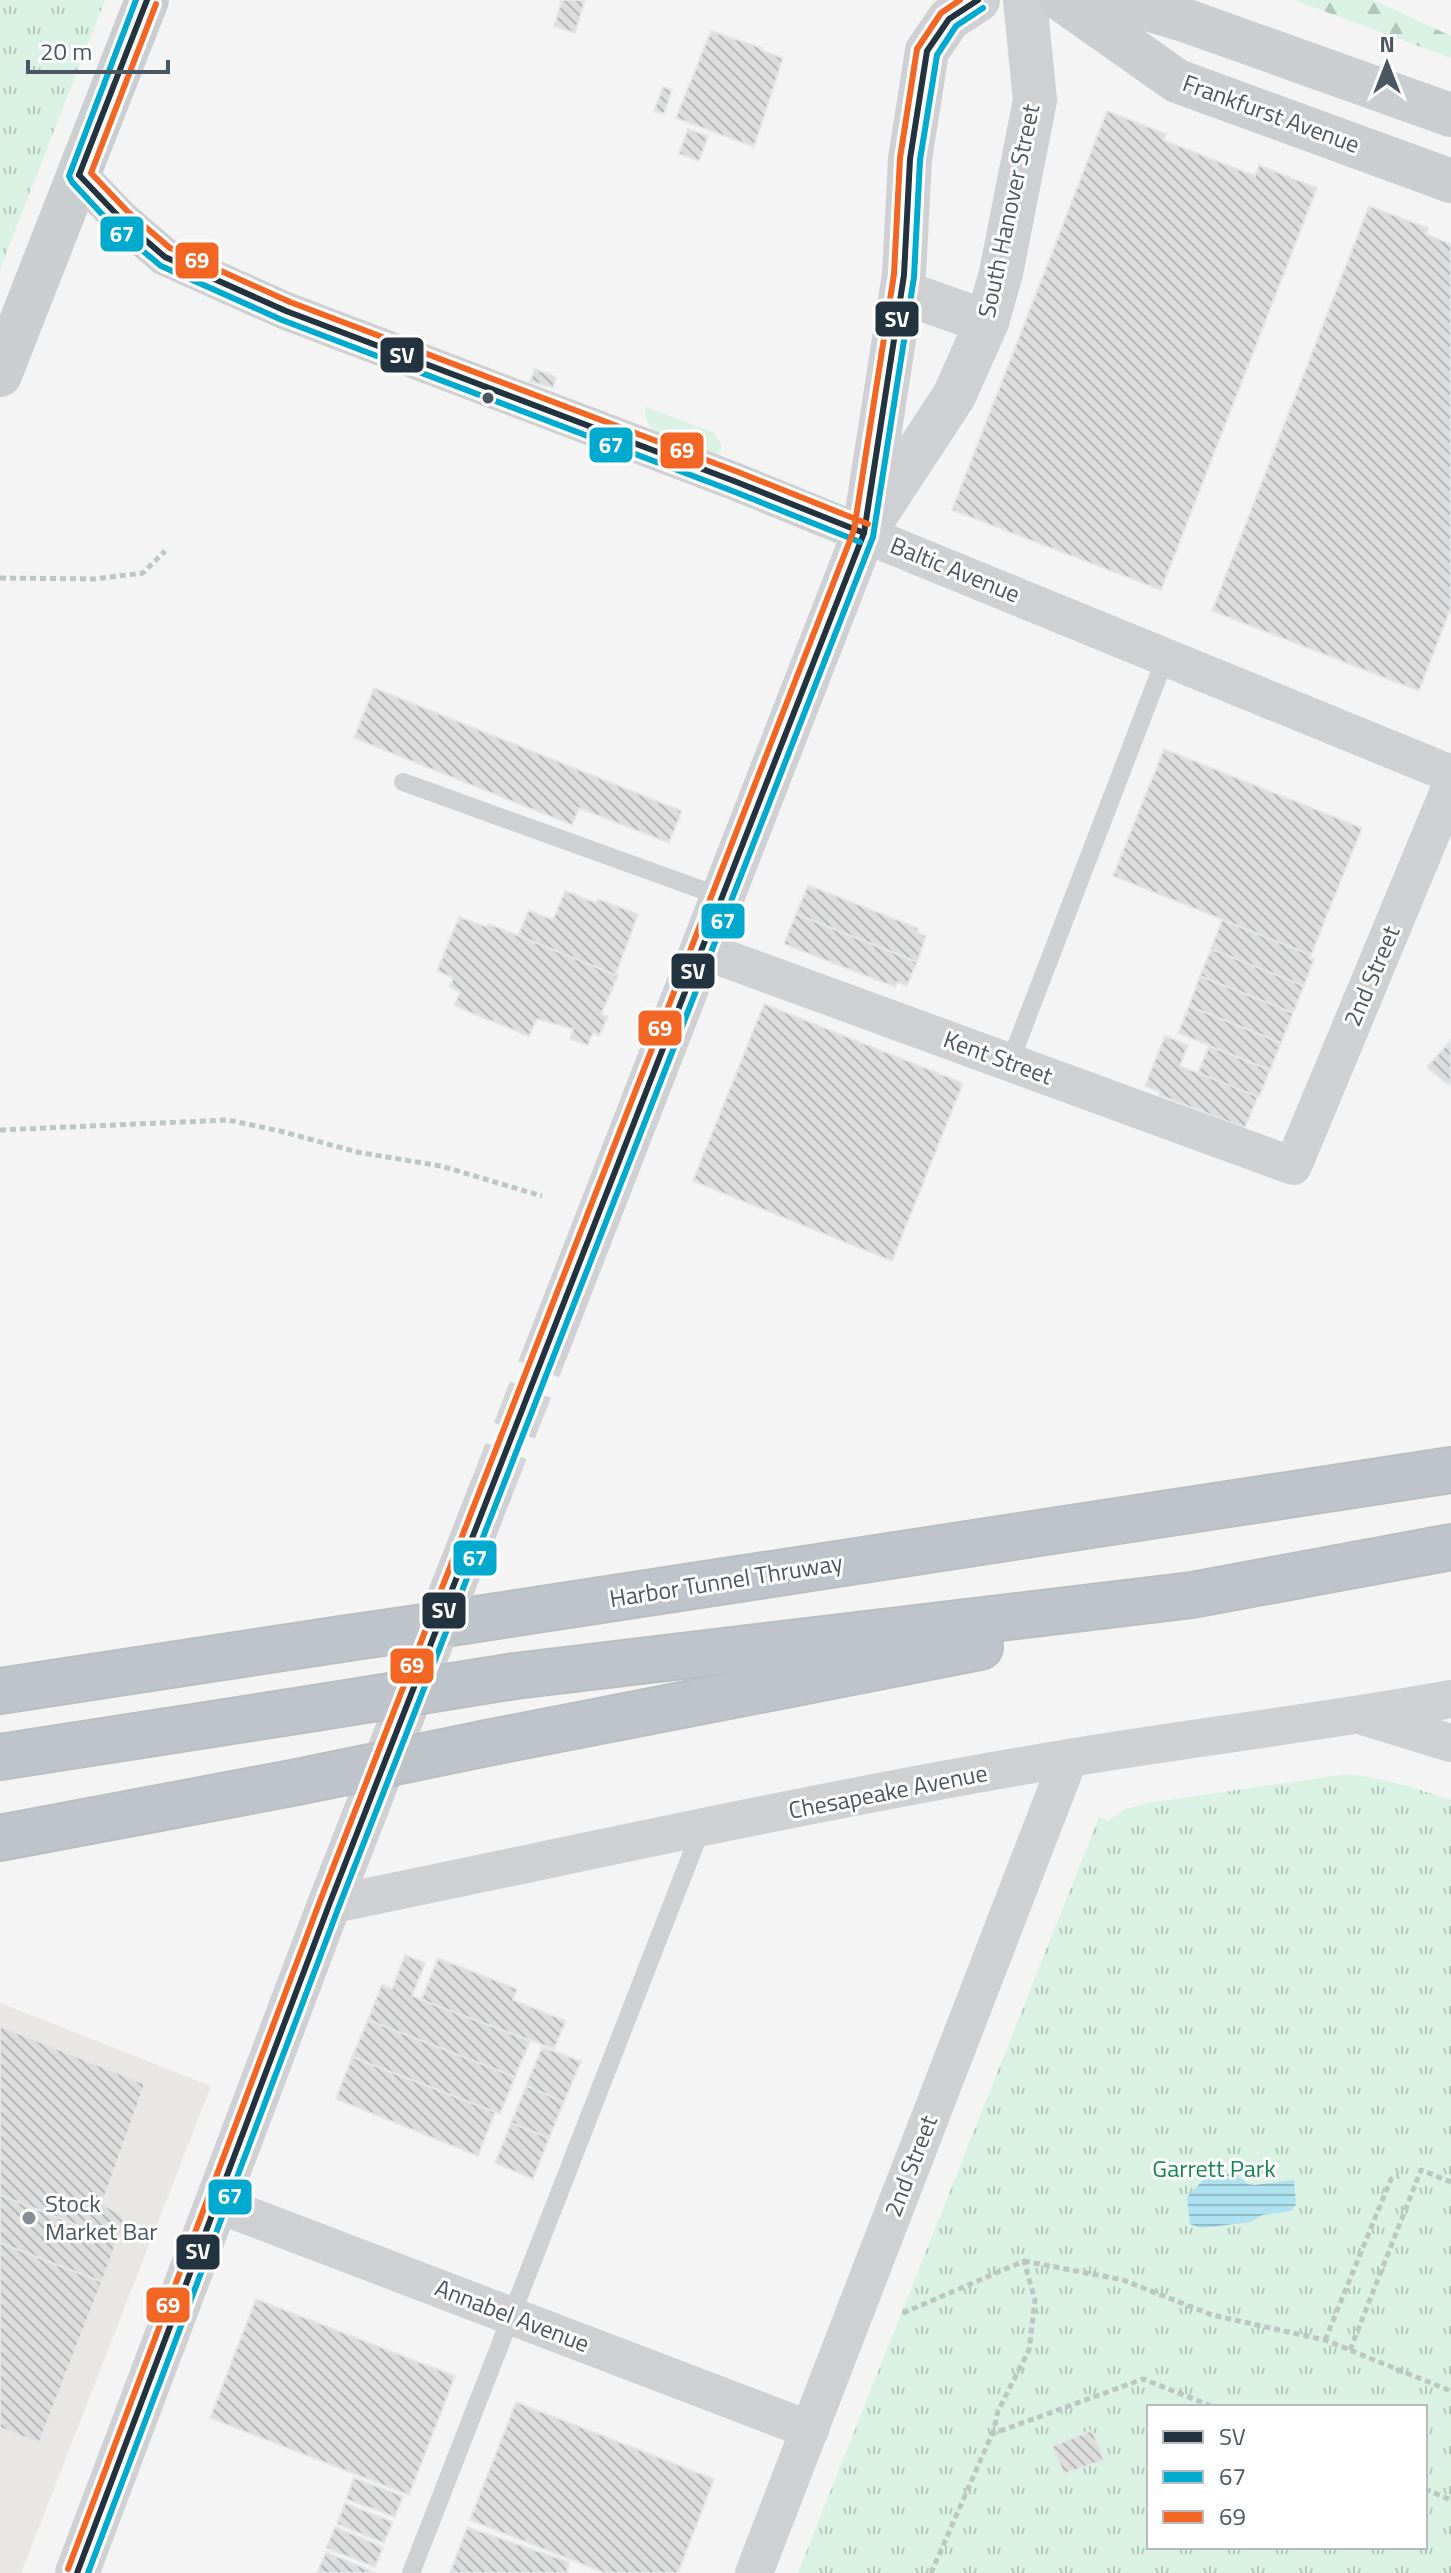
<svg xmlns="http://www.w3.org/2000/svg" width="1451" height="2573" viewBox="0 0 1451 2573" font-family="'Titillium Web',sans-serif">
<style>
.commercial{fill:#e8e7e3}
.grass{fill:#d9f2e3}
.forest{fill:url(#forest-firs)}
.park{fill:url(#park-tufts);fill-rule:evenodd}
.water{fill:url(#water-rules)}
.building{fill:url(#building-back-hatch);stroke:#e5e6e7;stroke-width:2}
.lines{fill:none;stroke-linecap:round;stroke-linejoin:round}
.secondary-tunnel{stroke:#d2d4d7;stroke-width:44;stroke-dasharray:44 22;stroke-linecap:butt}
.highway-casing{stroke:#b9bec3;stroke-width:48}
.path{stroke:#bcc7c4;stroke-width:5;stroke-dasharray:6 4;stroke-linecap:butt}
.lane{stroke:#ced0d2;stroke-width:18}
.street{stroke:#ced0d2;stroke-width:38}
.secondary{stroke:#ced0d4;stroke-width:44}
.primary{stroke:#caced1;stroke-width:44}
.highway{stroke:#bec4c9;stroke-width:44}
.highway-bridge-casing{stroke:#b9bec3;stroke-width:48;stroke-linecap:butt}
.highway-bridge{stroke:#bec4c9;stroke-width:44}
.bus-1-casing{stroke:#fff;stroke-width:12}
.bus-2-casing{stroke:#fff;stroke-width:12}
.bus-3-casing{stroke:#fff;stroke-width:12}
.bus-1{stroke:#22323f;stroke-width:6}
.bus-2{stroke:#00a9ce;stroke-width:6}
.bus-3{stroke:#f26522;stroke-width:6}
.bus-dot{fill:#4a5661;stroke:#fff;stroke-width:3}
.poi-dot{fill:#868d94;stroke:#fff;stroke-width:3}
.labels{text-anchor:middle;stroke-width:6;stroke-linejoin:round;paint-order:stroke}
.street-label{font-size:24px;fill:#4a5661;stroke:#fff}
.park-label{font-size:24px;fill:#17864f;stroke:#fff}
.poi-label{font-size:24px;fill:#4a5661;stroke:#fff;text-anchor:start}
.line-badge{stroke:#fff;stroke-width:3}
.badge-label{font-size:22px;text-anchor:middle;font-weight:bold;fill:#fff}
</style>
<defs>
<pattern id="forest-firs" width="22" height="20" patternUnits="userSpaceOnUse" patternTransform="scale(2)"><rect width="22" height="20" fill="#d9f2e3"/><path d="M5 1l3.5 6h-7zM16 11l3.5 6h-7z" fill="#b2c7bb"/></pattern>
<pattern id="park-tufts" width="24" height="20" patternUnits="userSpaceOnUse" patternTransform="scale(2)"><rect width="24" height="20" fill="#d9f2e3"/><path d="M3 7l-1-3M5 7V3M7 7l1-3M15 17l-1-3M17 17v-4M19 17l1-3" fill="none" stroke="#b2c7bb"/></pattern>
<pattern id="water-rules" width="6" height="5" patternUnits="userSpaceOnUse" patternTransform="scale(2)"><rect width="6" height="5" fill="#aee2f0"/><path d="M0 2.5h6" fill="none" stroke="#90bac6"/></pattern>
<pattern id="building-back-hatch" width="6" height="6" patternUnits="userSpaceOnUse" patternTransform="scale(2)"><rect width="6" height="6" fill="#ddddde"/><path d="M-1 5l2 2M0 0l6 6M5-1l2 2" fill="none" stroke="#b5b6b7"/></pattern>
</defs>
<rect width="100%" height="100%" fill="#f4f4f4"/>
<path class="commercial" d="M0,2003L211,2086L21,2573H0Z"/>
<path class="grass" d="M645,407L713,432L722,446L717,456L655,431C647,424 645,417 645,407Z"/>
<path class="forest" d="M1294,0H1373L1451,36V58Z"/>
<g class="park">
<path d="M0,0H105L0,269Z"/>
<path d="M1347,1774C1383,1778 1416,1788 1451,1800V2573H798L1099,1817L1108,1821L1126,1809L1148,1803ZM1149,2407H1425V2547H1149Z"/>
</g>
<path class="water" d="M1222,2173L1237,2175L1248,2184L1254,2185L1294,2180L1296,2204L1291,2211L1262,2215L1251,2222L1201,2228L1190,2224L1187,2197L1204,2179Z"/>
<g class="building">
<path d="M562,0H585L575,33L554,26Z"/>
<path d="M711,31L762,48L761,50L783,58L754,147L676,118Z"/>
<path d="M663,87L672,90L664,114L654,111Z"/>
<path d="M1107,111L1166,134L1163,140L1255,176L1259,165L1317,188L1161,590L952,510Z"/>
<path d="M688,129L708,136L699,161L679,154Z"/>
<path d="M1369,206L1428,228L1426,234L1451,244V607L1419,691L1212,611Z"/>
<path d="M535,369L556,377L553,388L530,381Z"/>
<path d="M374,688L682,811L669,843L579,808L572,825L354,738Z"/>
<path d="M1164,749L1362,828L1311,955L1113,876Z"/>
<path d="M808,885L918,928L917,932L926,936L917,962L796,914Z"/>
<path d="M565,891L596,903L598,899L638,914L616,974L618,976L518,936L529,910L553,920Z"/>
<path d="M796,914L917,962L907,986L897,982L895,987L784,944Z"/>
<path d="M459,917L487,927L489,924L618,976L601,1014L608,1017L599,1036L593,1033L588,1045L570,1039L573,1029L537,1019L529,1036L454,1006L460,992L450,987L453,978L437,971Z"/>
<path d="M1222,920L1311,955L1310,958L1314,959L1304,986L1211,949Z"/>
<path d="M1211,949L1304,986L1293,1013L1200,976Z"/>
<path d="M1200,976L1293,1013L1281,1043L1189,1006Z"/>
<path d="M764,1004L963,1083L892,1261L693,1181Z"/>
<path d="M1189,1006L1281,1043L1270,1070L1178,1033Z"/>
<path d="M1165,1036L1188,1045L1180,1066L1258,1096L1245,1128L1159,1095L1160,1092L1145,1086Z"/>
<path d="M1451,1040V1082L1448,1085L1427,1067Z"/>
<path d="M1209,1046L1270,1070L1259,1097L1198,1073Z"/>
<path d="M405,1955L425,1963L412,1996L530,2041L515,2077L368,2020L382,1984L392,1989Z"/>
<path d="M438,1958L517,1989L513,2000L566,2021L554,2049L421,2000Z"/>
<path d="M368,2020L515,2077L500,2114L352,2057Z"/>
<path d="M0,2026L145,2084L102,2204L122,2215L125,2222L117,2241L0,2195Z"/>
<path d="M542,2047L581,2061L564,2102L526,2086Z"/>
<path d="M352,2057L495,2112L478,2156L336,2099Z"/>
<path d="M526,2086L564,2102L549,2138L511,2123Z"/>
<path d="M511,2123L549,2138L533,2179L495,2163Z"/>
<path d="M0,2195L117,2241L102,2282L0,2243Z"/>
<path d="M0,2243L102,2282L39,2443L0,2428Z"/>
<path d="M256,2299L455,2376L409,2495L210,2418Z"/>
<path d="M516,2402L714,2479L678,2573H605L470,2520Z"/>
<path d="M1092,2430L1104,2460L1064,2474L1052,2446Z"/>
<path d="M354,2478L403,2496L395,2517L346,2499Z"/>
<path d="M345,2503L393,2522L384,2543L337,2524Z"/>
<path d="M335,2527L383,2547L375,2567L326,2548Z"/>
<path d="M467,2527L569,2562L567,2573H450Z"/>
<path d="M326,2552L374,2572L373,2573H317Z"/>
</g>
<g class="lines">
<path class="secondary-tunnel" d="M490,1492L547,1348"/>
<defs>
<g id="highway">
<path d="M438,1625L1451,1470"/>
<path d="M515,1676L1192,1595L1451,1547"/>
<path d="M0,1691L348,1638"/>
<path d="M492,1742L980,1647"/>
<path d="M0,1757L315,1708"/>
<path d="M0,1838L297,1782"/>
</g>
</defs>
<use href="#highway" class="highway-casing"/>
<g class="path">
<path d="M0,578L94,579L143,573L165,551"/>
<path d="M0,1130L228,1120L280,1131L357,1152L441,1166L542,1196"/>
<path d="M1024,2261L1123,2280L1212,2315L1325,2340L1451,2391"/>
<path d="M903,2313L1024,2261L1035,2300L1029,2350L998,2411L993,2433"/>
<path d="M1325,2340L1391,2179L1399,2176"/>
<path d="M1350,2350L1421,2170L1451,2182"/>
<path d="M1425,2489L1451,2500"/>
<path d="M931,2573L992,2434L1143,2379L1214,2407"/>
</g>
<g class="lane">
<path d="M403,782L722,897"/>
<path d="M1010,1062L1166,656"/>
<path d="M411,2573L702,1827"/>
</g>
<g class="street">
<path d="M79,175L121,219L165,257L286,311L734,481L1451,774"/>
<path d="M702,950L1293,1166L1451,786"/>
<path d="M1366,1717L1451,1743"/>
<path d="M329,1905C575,1855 821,1799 1069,1758C1196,1737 1324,1722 1451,1699"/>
<path d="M215,2203L810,2430"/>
<path d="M754,2573L1069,1758"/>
</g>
<g class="secondary">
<path d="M902,292L987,322"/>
<path d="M866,519L904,275L910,159L927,51L949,19L978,0"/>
<path d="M547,1348L864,533L954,396L987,322L1001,273L1035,100L1025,0"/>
<path d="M77,2573L329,1905L490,1492"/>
</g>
<g class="primary">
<path d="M1062,0L1177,81L1451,181"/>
<path d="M1117,0L1187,21L1451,115"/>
<path d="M0,375L147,0"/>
</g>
<use href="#highway" class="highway"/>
<defs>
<g id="highway-bridge">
<path d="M348,1638L438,1625"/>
<path d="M315,1708L515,1676"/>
<path d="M297,1782L492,1742"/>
</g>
</defs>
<use href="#highway-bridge" class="highway-bridge-casing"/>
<use href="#highway-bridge" class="highway-bridge"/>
<defs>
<g id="bus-1">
<path d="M79,175L121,219L165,257L286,311L734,481L864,533"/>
<path d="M79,175L147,0"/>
<path d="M77,2573L329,1905L864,533L904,275L910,159L927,51L949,19L978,0"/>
</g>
<g id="bus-2">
<path d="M136,0L69,176L72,182L114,227L161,266L282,320L730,490L860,542"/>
<path d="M88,2573L338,1909L873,537L914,277L920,160L937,55L956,26L983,8"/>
</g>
<g id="bus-3">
<path d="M156,4L91,173L128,212L170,248L290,302L738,472L868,524"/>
<path d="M68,2569L320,1901L854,530L894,274L900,158L917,49L941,13L960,0"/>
</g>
</defs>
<use href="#bus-1" class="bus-1-casing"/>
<use href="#bus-2" class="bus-2-casing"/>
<use href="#bus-3" class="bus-3-casing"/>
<use href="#bus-1" class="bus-1"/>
<use href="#bus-2" class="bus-2"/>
<use href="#bus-3" class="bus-3"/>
</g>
<circle class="bus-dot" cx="488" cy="398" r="7"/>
<circle class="poi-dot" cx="29" cy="2218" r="8"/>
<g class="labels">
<g class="street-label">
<text transform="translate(1271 114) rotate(20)" y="8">Frankfurst Avenue</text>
<text transform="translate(1009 211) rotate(-78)" y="8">South Hanover Street</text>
<text transform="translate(955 570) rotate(22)" y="8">Baltic Avenue</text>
<text transform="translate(1372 976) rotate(-67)" y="8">2nd Street</text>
<text transform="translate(998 1058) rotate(20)" y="8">Kent Street</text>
<text transform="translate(726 1581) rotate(-9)" y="8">Harbor Tunnel Thruway</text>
<text transform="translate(888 1792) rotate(-11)" y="8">Chesapeake Avenue</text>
<text transform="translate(911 2166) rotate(-69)" y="8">2nd Street</text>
<text transform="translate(512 2316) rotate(21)" y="8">Annabel Avenue</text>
</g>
<g class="park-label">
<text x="1214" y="2177">Garrett Park</text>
</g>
<g class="poi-label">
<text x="45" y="2212">Stock<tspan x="45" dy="28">Market Bar</tspan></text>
</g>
</g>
<g class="line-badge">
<rect x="99" y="215" width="46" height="38" rx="8" fill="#00a9ce"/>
<rect x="174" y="241" width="46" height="39" rx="8" fill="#f26522"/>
<rect x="874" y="300" width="46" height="38" rx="8" fill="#22323f"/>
<rect x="379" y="336" width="46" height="38" rx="8" fill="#22323f"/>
<rect x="588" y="426" width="46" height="38" rx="8" fill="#00a9ce"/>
<rect x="659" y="431" width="46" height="39" rx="8" fill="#f26522"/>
<rect x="700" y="902" width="46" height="38" rx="8" fill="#00a9ce"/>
<rect x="670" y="952" width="46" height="38" rx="8" fill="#22323f"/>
<rect x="637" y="1009" width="46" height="38" rx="8" fill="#f26522"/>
<rect x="452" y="1539" width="46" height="38" rx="8" fill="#00a9ce"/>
<rect x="421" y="1591" width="46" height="39" rx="8" fill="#22323f"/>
<rect x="389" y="1647" width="46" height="38" rx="8" fill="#f26522"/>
<rect x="207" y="2178" width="46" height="38" rx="8" fill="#00a9ce"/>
<rect x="175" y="2233" width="46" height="38" rx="8" fill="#22323f"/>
<rect x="145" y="2286" width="46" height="38" rx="8" fill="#f26522"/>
</g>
<g class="badge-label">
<text x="122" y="242">67</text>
<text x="197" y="268">69</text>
<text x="897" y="327">SV</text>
<text x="402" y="363">SV</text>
<text x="611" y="453">67</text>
<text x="682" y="458">69</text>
<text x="723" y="929">67</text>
<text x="693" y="979">SV</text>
<text x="660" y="1036">69</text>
<text x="475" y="1566">67</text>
<text x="444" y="1618">SV</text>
<text x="412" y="1673">69</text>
<text x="230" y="2204">67</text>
<text x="198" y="2259">SV</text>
<text x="168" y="2313">69</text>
</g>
<rect x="1147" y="2405" width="280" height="144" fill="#ffffff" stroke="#b7bbc0" stroke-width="2"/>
<rect x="1163" y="2431" width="40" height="12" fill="#22323f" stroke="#b7bbc0" stroke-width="2"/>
<text x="1219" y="2445" font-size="24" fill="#4a5661">SV</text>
<rect x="1163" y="2471" width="40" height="12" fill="#00a9ce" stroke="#b7bbc0" stroke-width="2"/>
<text x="1219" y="2485" font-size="24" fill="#4a5661">67</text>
<rect x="1163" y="2511" width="40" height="12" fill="#f26522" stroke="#b7bbc0" stroke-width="2"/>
<text x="1219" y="2525" font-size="24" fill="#4a5661">69</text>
<g transform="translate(1387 64)" stroke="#ffffff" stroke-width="6" paint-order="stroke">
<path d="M0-6L14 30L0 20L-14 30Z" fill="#4a5661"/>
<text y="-12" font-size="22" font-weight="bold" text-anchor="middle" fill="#4a5661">N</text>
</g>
<path d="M28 60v12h140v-12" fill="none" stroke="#4a5661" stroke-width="4"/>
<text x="40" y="60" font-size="24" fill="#4a5661" stroke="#ffffff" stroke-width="6" paint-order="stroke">20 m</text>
</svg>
